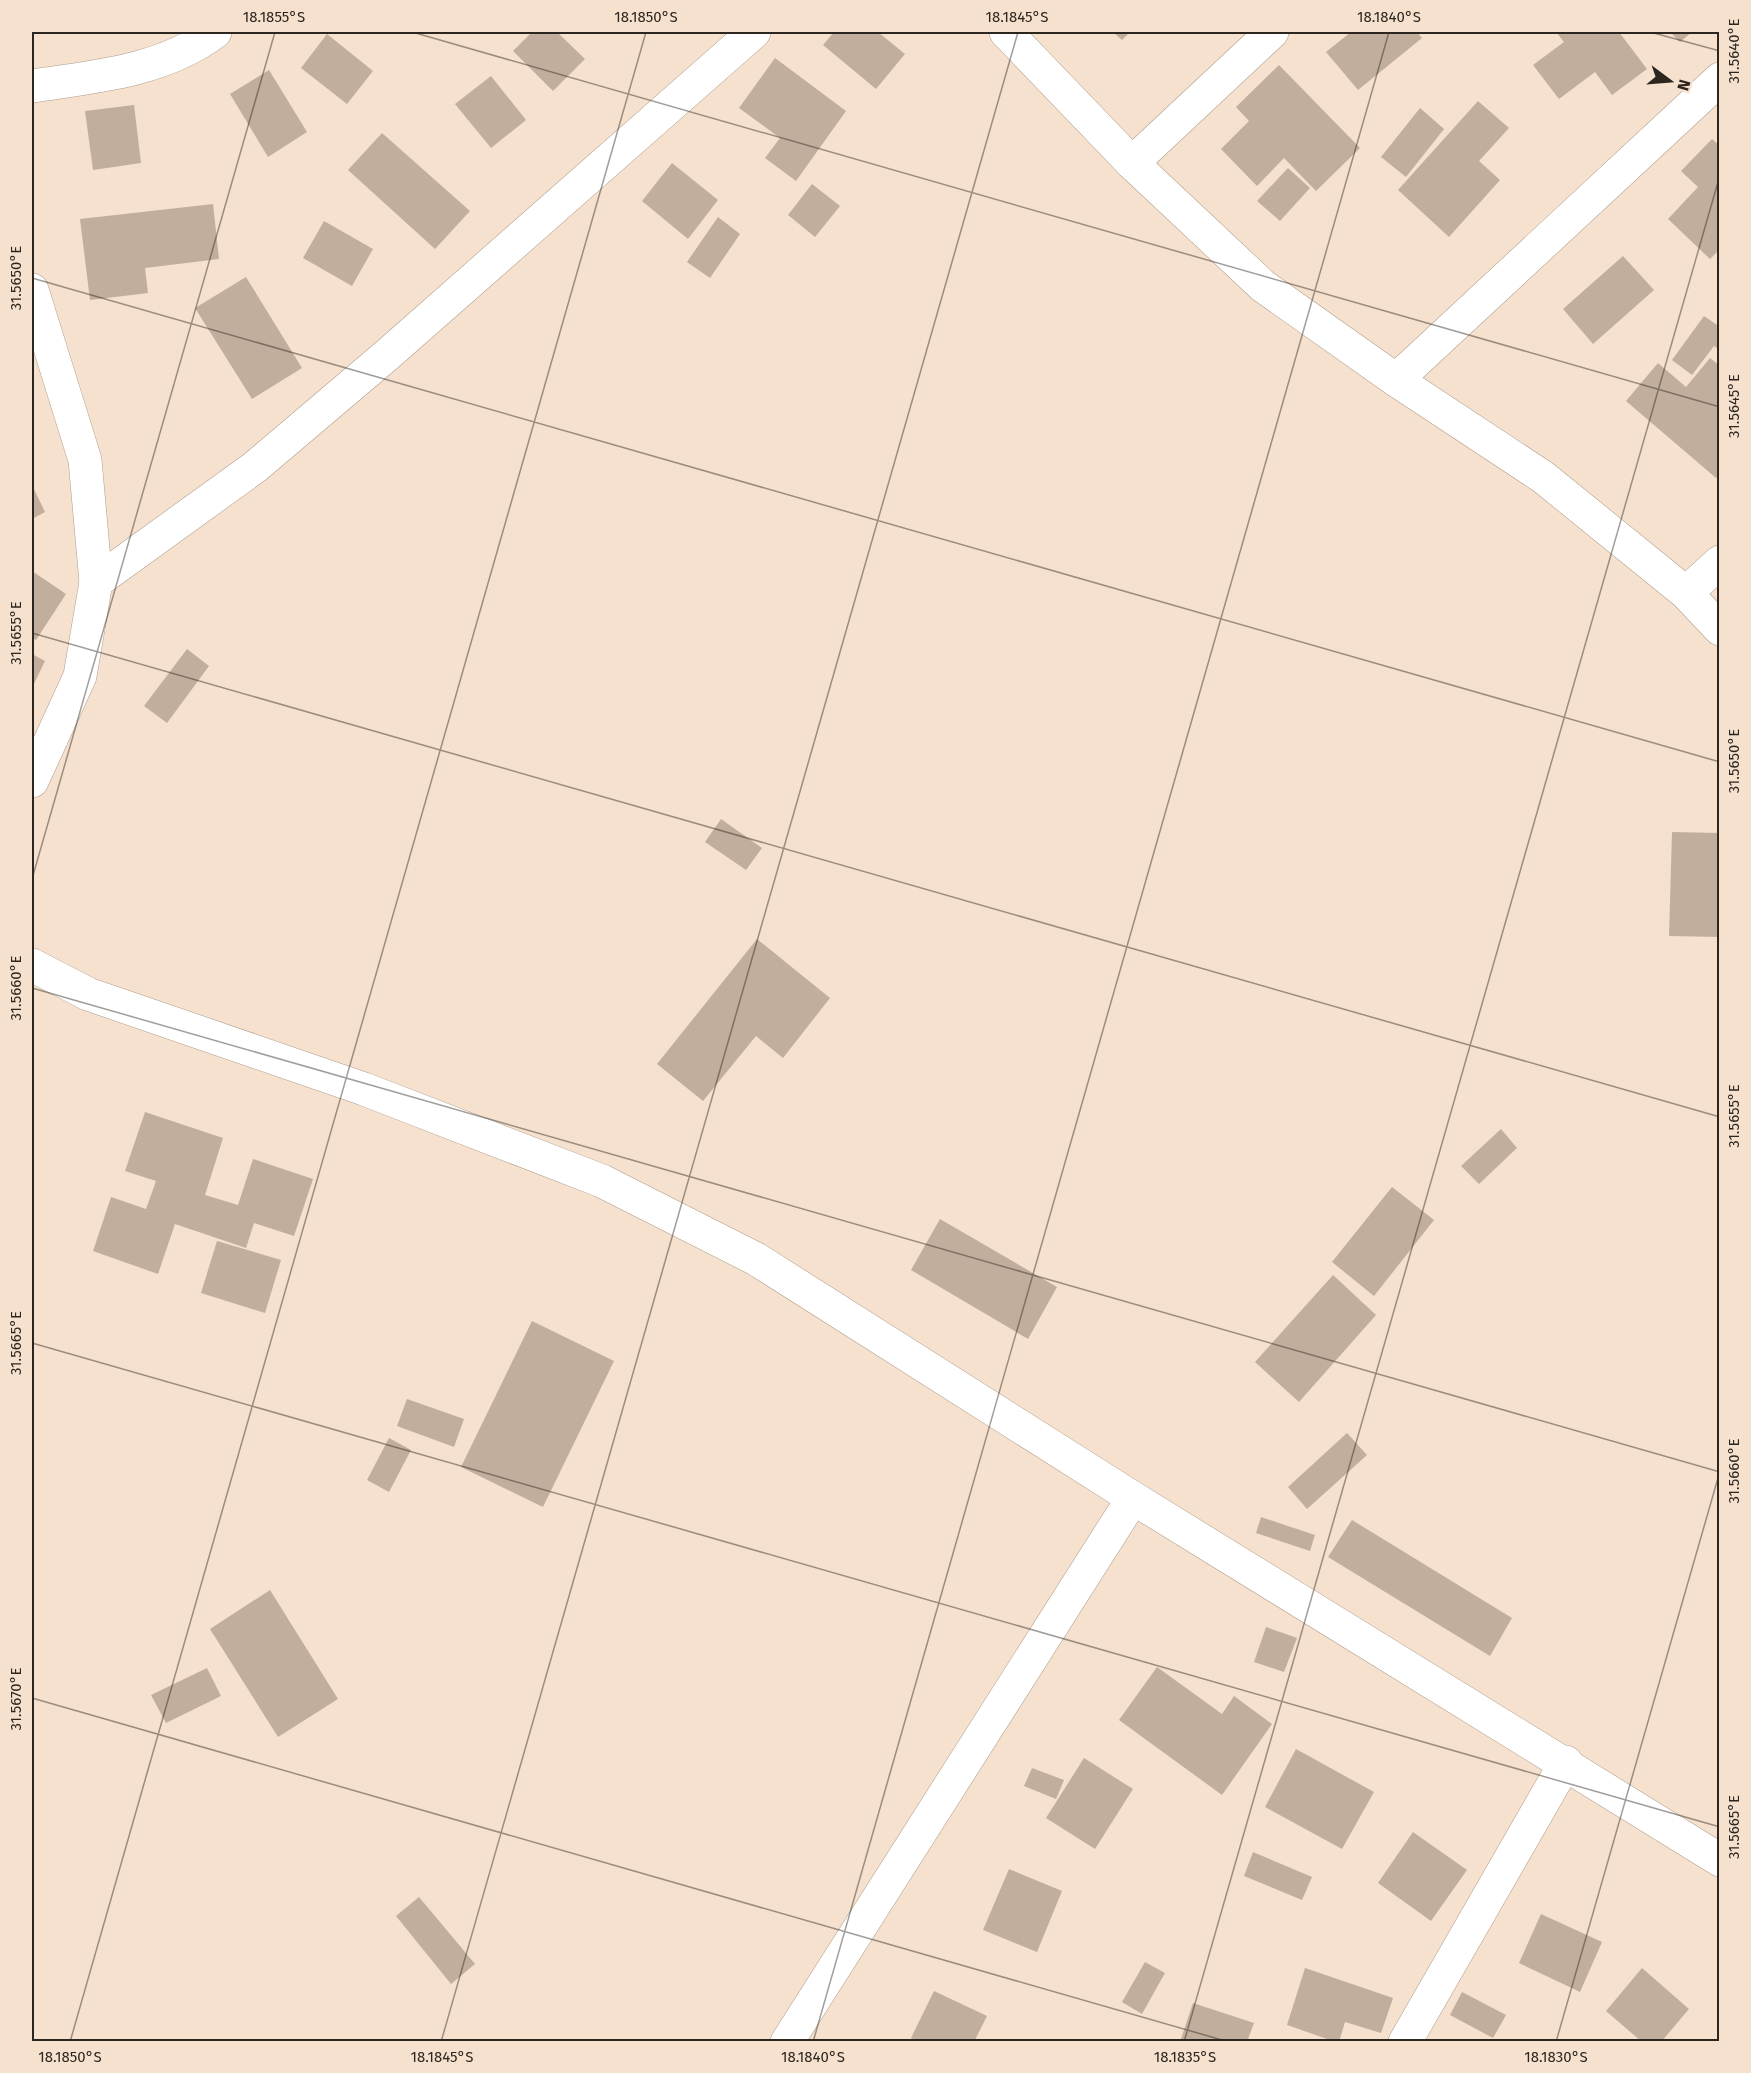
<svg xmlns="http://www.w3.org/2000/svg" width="1751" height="2073" viewBox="0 0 1751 2073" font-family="'Fira Sans',sans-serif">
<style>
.building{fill:#c1ae9c}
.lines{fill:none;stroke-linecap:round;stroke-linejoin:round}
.minor-casing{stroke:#af9d8b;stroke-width:34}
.minor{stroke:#fff;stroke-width:33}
.ticks{fill:none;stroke:#2d261f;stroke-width:1.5;stroke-opacity:0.45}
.neatline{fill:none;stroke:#2d261f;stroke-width:2}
.ticks-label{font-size:15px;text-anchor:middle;fill:#2d261f}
</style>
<rect width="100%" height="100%" fill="#f5e1ce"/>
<g class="building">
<path d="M532,32H557L585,59L553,91L513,51Z"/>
<path d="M834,32H878L905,54L876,89L823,45Z"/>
<path d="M1113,32H1130L1122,40Z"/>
<path d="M1351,32H1417L1422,38L1358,90L1326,52Z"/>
<path d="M1556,32H1619L1647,69L1612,95L1595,72L1559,99L1533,65L1564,42Z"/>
<path d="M1670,32H1692L1680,42Z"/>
<path d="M327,34L373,71L347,104L301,68Z"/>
<path d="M775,58L846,111L796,181L765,158L780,138L739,108Z"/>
<path d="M1279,65L1360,148L1316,191L1284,158L1257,186L1221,149L1249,121L1236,107Z"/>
<path d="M269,70L307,132L268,157L230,94Z"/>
<path d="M491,76L526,120L491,148L455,104Z"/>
<path d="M1478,101L1509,128L1479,161L1500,180L1449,237L1398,190Z"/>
<path d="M134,105L141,163L93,170L85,111Z"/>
<path d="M1420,108L1444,129L1406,177L1381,157Z"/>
<path d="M382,133L470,211L435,249L348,170Z"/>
<path d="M1712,139L1720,146V249L1710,259L1668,219L1698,187L1681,171Z"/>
<path d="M672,163L718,200L688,239L642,201Z"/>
<path d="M1288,168L1310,188L1280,221L1257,201Z"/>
<path d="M812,184L840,206L815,237L788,215Z"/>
<path d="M213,204L219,259L145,268L148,293L90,300L80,219Z"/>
<path d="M718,217L740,234L710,278L687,262Z"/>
<path d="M324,221L373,249L352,286L303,258Z"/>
<path d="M1623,256L1654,290L1593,344L1563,309Z"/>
<path d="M246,277L302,368L252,399L195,308Z"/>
<path d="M1704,316L1720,327V350L1714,346L1692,375L1672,360Z"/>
<path d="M1710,358L1720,366V474L1716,478L1626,401L1658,363L1686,387Z"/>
<path d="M32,485L45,512L32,519Z"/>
<path d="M32,571L66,594L36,640L32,638Z"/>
<path d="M187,649L209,666L167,723L144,706Z"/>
<path d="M32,654L45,661L32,688Z"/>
<path d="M721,819L762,848L746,870L705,842Z"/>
<path d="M1672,832L1720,833V937L1669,936Z"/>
<path d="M757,939L830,998L783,1058L756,1036L703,1101L657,1064Z"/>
<path d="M145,1112L223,1138L205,1195L238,1205L253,1159L313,1179L294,1236L254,1223L246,1248L175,1224L158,1274L93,1251L111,1197L146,1209L156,1181L125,1171Z"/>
<path d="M1501,1129L1517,1148L1479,1184L1461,1166Z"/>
<path d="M1392,1187L1434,1220L1374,1296L1332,1262Z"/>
<path d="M940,1219L1057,1287L1028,1339L911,1270Z"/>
<path d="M217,1241L281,1260L265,1313L201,1293Z"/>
<path d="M1333,1275L1376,1315L1299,1402L1255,1362Z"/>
<path d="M532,1321L614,1361L543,1507L461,1467Z"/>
<path d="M407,1399L464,1419L454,1447L397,1426Z"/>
<path d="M1347,1433L1367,1455L1307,1509L1288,1487Z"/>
<path d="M389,1438L411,1450L389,1492L367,1480Z"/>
<path d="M1261,1517L1315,1535L1310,1551L1256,1533Z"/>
<path d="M1352,1520L1512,1618L1490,1656L1328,1557Z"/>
<path d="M270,1590L338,1699L278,1737L210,1629Z"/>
<path d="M1266,1627L1297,1638L1284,1672L1254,1662Z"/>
<path d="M1157,1667L1222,1714L1234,1696L1272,1724L1222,1795L1119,1720Z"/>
<path d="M207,1668L221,1696L166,1723L151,1695Z"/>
<path d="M1296,1749L1374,1792L1342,1849L1265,1807Z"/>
<path d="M1084,1758L1133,1789L1095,1849L1046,1818Z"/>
<path d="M1032,1768L1064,1780L1056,1799L1024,1786Z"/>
<path d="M1413,1832L1467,1870L1431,1921L1378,1883Z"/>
<path d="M1253,1852L1312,1877L1302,1900L1244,1876Z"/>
<path d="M1009,1869L1062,1891L1037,1952L983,1930Z"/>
<path d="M419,1897L475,1964L451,1984L396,1916Z"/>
<path d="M1541,1914L1602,1942L1580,1992L1519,1963Z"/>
<path d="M1145,1962L1165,1973L1142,2014L1122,2002Z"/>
<path d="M1305,1968L1393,1998L1381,2033L1345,2022L1339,2042H1336L1287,2025Z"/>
<path d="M1642,1968L1689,2009L1661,2042H1642L1606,2011Z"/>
<path d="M934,1991L987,2016L974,2042H917L911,2038Z"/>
<path d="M1462,1992L1506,2015L1493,2038L1450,2015Z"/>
<path d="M1193,2003L1254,2023L1247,2042H1180Z"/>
</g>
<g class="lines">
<defs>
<g id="minor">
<path d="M1006,32L1132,163L1263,286L1396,380L1543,477L1686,593L1720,629"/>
<path d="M32,86C94,77 163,71 215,32"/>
<path d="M1132,163L1272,32"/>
<path d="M32,290L85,460L96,582L80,676L32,781"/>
<path d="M1396,380L1720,79"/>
<path d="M96,582L255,467L387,355L754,32"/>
<path d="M1686,593L1720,562"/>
<path d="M32,965L88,994L364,1089L602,1181L756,1259L1133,1498L1720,1860"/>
<path d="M787,2042L1133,1498"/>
<path d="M1405,2042L1566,1762"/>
</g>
</defs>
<use href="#minor" class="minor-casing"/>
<use href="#minor" class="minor"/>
</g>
<path class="ticks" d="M412,32L1720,407M1650,32L1720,51M32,278L1720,762M32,633L1720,1117M32,879L275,32M32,988L1720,1472M32,1343L1720,1827M32,1698L1229,2042M70,2042L646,32M441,2042L1018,32M813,2042L1389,32M1184,2042L1720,175M1556,2042L1720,1471"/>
<rect width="1751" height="2073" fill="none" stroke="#f5e1ce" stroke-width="66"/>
<g transform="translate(1670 81) rotate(106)" stroke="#f5e1ce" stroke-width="4.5" paint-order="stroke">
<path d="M0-4.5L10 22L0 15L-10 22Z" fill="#2d261f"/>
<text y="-9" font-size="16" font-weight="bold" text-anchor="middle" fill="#2d261f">N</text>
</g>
<rect x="33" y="33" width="1685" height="2007" class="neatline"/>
<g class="ticks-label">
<text x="274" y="22">18.1855°S</text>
<text x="646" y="22">18.1850°S</text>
<text x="1017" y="22">18.1845°S</text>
<text x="1389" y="22">18.1840°S</text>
<text transform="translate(1734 51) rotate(-90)" y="5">31.5640°E</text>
<text transform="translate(16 278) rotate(-90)" y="5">31.5650°E</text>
<text transform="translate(1734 406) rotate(-90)" y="5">31.5645°E</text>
<text transform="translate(16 633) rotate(-90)" y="5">31.5655°E</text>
<text transform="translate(1734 761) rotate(-90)" y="5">31.5650°E</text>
<text transform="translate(16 988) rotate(-90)" y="5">31.5660°E</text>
<text transform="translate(1734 1116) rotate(-90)" y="5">31.5655°E</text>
<text transform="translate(16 1343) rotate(-90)" y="5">31.5665°E</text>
<text transform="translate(1734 1471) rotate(-90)" y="5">31.5660°E</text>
<text transform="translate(16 1699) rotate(-90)" y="5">31.5670°E</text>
<text transform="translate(1734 1827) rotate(-90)" y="5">31.5665°E</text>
<text x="70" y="2062">18.1850°S</text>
<text x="442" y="2062">18.1845°S</text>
<text x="813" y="2062">18.1840°S</text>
<text x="1185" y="2062">18.1835°S</text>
<text x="1556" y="2062">18.1830°S</text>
</g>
</svg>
